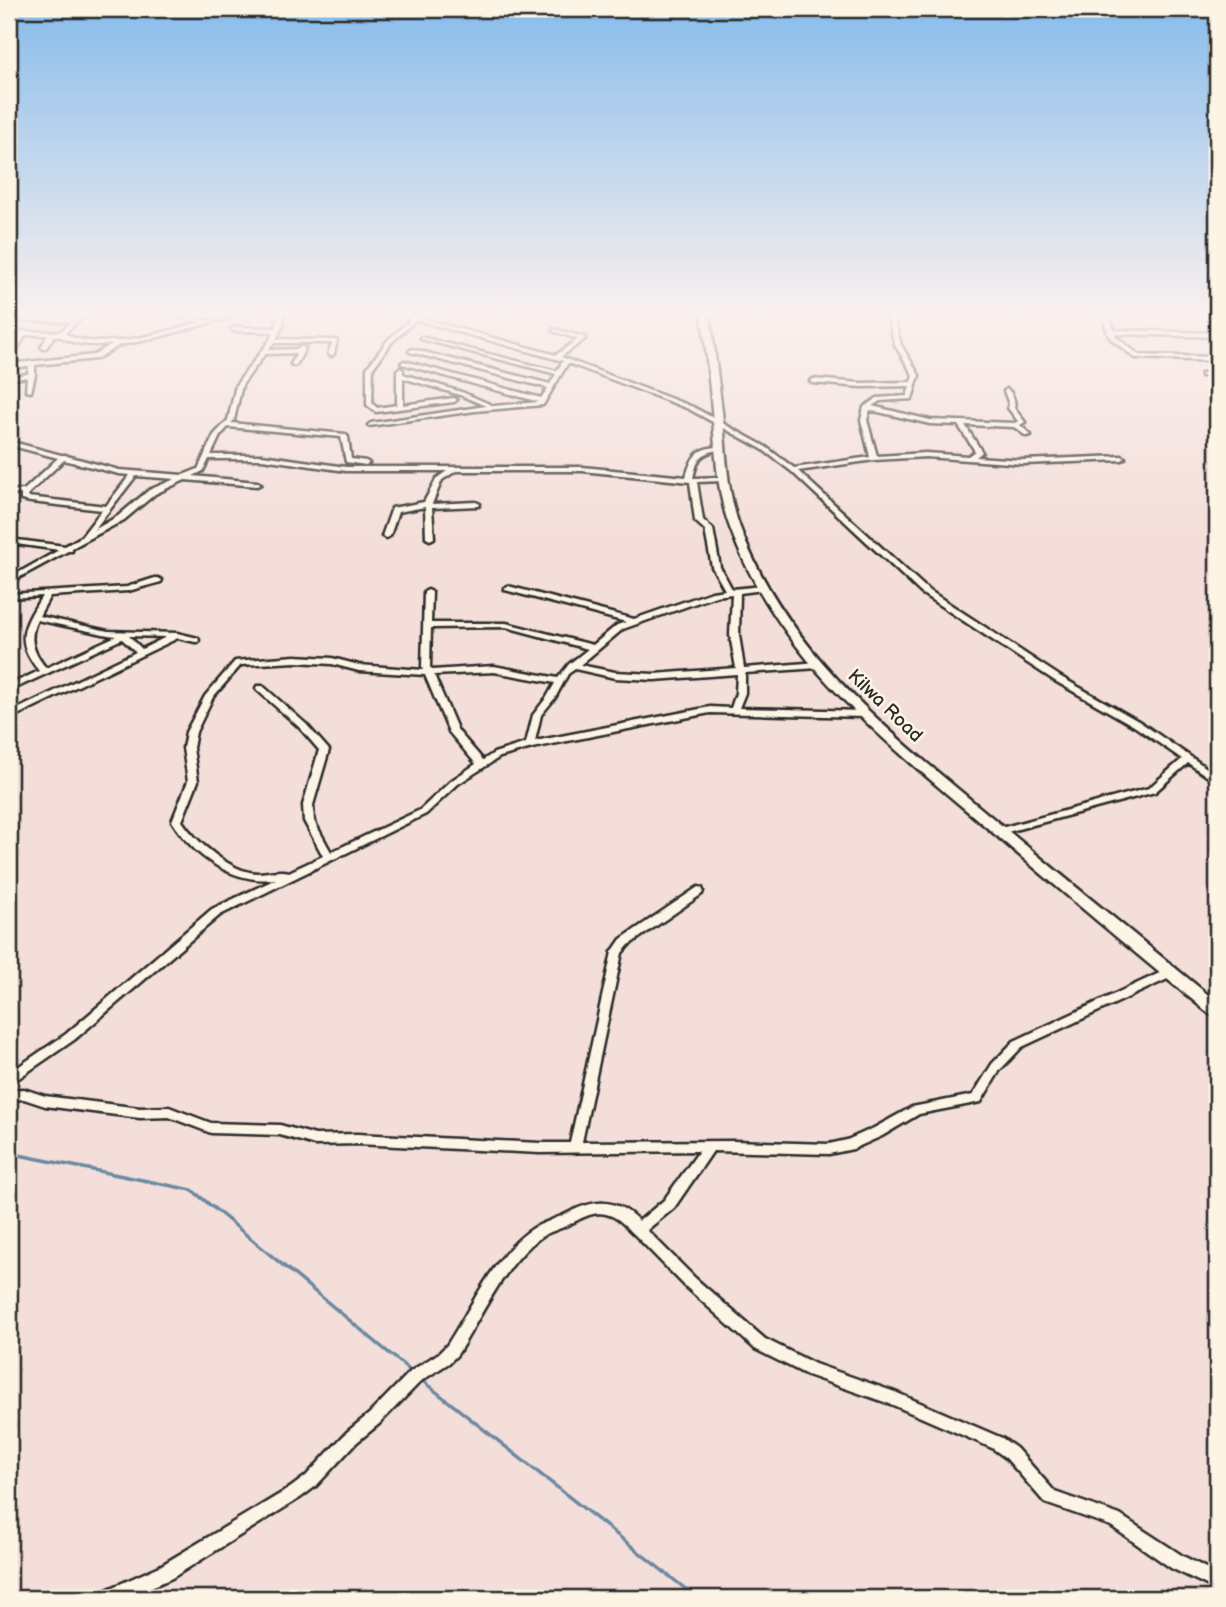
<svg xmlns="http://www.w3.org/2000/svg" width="1226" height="1607" viewBox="0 0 1226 1607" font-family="'Balsamiq Sans',sans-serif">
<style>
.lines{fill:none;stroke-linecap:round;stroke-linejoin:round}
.stream{stroke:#6b89a2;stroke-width:3.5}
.minor-casing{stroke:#2b2b2b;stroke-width:5}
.highway-casing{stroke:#2b2b2b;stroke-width:5}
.minor{fill:#fcf5e5;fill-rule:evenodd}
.highway{fill:#fcf5e5;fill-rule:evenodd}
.labels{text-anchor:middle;stroke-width:5;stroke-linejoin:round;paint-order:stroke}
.street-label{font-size:19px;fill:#2b2b2b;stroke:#fcf5e5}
</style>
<rect width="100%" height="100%" fill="#f4ded9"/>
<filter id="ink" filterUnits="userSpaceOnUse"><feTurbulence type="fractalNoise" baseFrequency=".0143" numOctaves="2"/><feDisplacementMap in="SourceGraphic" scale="14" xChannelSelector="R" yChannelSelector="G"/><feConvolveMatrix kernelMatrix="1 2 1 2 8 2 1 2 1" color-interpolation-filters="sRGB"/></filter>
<g filter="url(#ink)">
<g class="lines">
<g class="stream">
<path d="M9,1153L192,1190L412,1372"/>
<path d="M420,1379L697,1598"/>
</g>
<defs>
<g id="minor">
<path d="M79,315H85L66,332V334C99,353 165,332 200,322L169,315H180L204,320L205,321L228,315H237L152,339L120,345L96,359L35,365V375L31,392L26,391L27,377L9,380V376L28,374L29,366L9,368V364L94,355L112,344C100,345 88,346 76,343C68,341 63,336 54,336L46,348L44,349L41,347L48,335H26L16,351H12L11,350L20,335H9V331L60,332L71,322L9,320V316L75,318Z"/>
<path d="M278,315H284L283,326L276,339L337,340L334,354L331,356L328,354L332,343H274L268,350L298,349L302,346L305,348L297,364L294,366L291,364L297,353L265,354L242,385L234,420L231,423L345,434L348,437L351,459L366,461L369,463L366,465L346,462L341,437L228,427L220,436L211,455H262L346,467H582L686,477C692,455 698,447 721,447V449C700,454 698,457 693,478L723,477L727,479L723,481L697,482L703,520L713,529L720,567L732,589L763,586L767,588L763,590L740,593L739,635L744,668L818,662L822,665L818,668L745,673V693L739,708L864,711L868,714L864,717L710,713L532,748L500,757L458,784L426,814L220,915L74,1040L13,1082L9,1084V1073L66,1034L212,909L276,879C233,884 194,857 172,821L188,781L183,748L186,732L205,696L235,661L295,656L332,658L359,665L423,670L422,667L424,592L428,590L432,592L431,623H506L593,645L617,625L626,622L505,590L504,588L508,586L634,619L712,592L725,590L712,567L705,530L695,521L690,482L582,471H456L442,480L432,504L476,502L480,504L479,506L432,508L434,538L430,540L426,538L425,507L398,512L390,536L386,538L382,536L392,508L424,502L437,478L447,471H346L262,459H209L203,471L193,476L257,482L261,484L257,486L185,480L155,494L124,520L72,548V551H68L9,583V578L59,550L9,543V539L65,546L81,537L102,510L31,502L21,500V494L9,495V491L24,490L58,458L9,445V441L61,455H66L67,456L119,470L183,475L198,469L214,435L228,420L236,385L269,341L274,332L234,331L231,329L234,327L276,328ZM64,460L119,474L130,475L106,506L28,497V494ZM136,476L175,479L149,490L118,516L94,530ZM732,594L730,635L736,668L654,674L615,672L580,665L623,629L716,596ZM506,627L588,649L569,664L558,678L494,666L432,670L430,667L431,628ZM295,662L332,664L359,671L425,675L449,732L476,764L452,780L420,810L331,852L314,821L313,805L329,750L306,724L263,686H257L256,688L257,690L300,728L319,750L303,805L304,821L323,856L289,872C280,869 267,873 257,873C231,872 196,842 182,821L198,781L193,748L196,732L213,697L241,665ZM575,669L615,678L654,680L737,674L736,693L731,708L710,707L535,741L541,715L555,698L568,674ZM494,672L555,683L547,697L533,715L526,743L494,753L483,760L458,731L434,675Z"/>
<path d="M400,315L417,317L556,355L578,339L553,331V329L585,337V339L561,357L693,407L766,447L794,468L870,457L861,420L864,407L877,398L907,396L910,386L861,387L813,383L810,381L813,379L861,383L911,382L913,375L895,345L887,315H893L901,345L919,375L912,399L880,401L872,406L930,420L1015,423L1018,421L1008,408L1009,404L1004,391L1007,389C1012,392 1016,402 1014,408L1025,422L1020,425L1031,435L1026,436L1014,427L965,425L982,452L976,457L1023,460L1122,456L1125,458L1122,460L1023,464L926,457L874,460L798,471L927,589L1061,677L1140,722L1217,775V782L1214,781L1188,763L1155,792L1000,834L997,833L995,831L997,829L1149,788L1182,759L1134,726L1055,681L921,593L791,471L762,449L689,409L568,363L543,405L475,411L369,426L368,425L371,423L486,406L460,395L403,378V405L454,398L457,400L454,402L376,412L367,405V368L388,340L411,319ZM416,320L563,361L557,371L421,337V339L556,374L550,384L412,349L409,351L410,352L548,388L541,398L404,361L401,363L402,364L539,402L494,406L464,393L403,374V370L400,368L397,370V405L377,408L372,403L373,368L392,342ZM870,410L930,424L958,425L975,451L968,456L926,453L877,456L867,420Z"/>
<path d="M1103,315H1109L1114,330L1217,333V337L1115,334L1116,337L1139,355L1217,357V361L1135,358L1111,339L1107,332Z"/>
<path d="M1203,373H1217V377L1201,376V374Z"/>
<path d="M155,578H158L162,580L161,582L128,591L50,596L39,616L108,631L177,633L198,638L199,640L198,642H195L178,638L9,719V713L136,652L122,639L9,691V685L39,671C14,640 23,627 42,596L9,598V594L127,587ZM37,620L108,635L116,636L46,668C33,652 28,639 37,620ZM129,636L166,637L142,649Z"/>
<path d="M698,887L702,888L703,891L702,894L629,945L622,953L582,1142L733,1141L829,1144L847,1140L874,1128L912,1107L973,1095L992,1064L1014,1041L1166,970H1174L1175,973L1174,976L1022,1047L1000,1070L981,1102L919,1114L882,1136L853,1149L829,1154L713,1151L674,1208L647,1230L695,1278L765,1339L815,1364L895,1392L1002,1438L1016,1448L1055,1492L1120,1515L1183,1556L1217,1574V1590L1171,1568L1111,1526L1045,1503L1006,1458L992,1448L893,1405L807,1375L755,1349L685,1286L635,1235C626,1227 619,1217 606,1214C593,1211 582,1218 570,1224C561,1229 550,1231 541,1237C506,1261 480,1319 457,1355L449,1363L421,1381L379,1424L357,1442L316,1486L300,1498L172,1578L126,1598H100L102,1592L160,1566L290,1488L306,1476L347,1432L369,1414L411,1371L439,1353L447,1345C470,1310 496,1252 532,1229C542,1223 555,1219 566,1214C594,1199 615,1197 639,1221L664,1200L699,1151L540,1153L357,1144L315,1145L280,1135L211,1133L169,1117L140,1118L45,1106L24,1099L9,1100V1090L24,1089L45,1096L140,1108L169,1107L211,1123L280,1125L315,1135L357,1134L540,1143H570L612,952L621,939Z"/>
</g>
<path id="highway" d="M702,315H710C714,350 719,385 723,420C726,455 727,491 739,525C786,654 898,739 1000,824C1072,884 1145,943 1217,1002V1017L1211,1015C1137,955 1064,893 991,831C888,744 776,657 729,525C717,492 716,456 713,421C710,385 706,350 702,315Z"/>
</defs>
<use href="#minor" class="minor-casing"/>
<use href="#highway" class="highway-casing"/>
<use href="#minor" class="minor"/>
<use href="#highway" class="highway"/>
</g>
</g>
<linearGradient id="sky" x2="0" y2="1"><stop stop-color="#87bcec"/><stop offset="0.58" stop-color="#faf0ee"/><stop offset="1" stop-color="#faf0ee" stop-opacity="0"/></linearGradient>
<rect width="1226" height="540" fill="url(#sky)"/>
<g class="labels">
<g class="street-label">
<text transform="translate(886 705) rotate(44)" y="7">Kilwa Road</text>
</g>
</g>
<rect width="1226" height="1607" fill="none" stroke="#fcf5e5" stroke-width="35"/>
<rect x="18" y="18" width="1191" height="1572" fill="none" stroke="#2b2b2b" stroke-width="2.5" filter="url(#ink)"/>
</svg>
